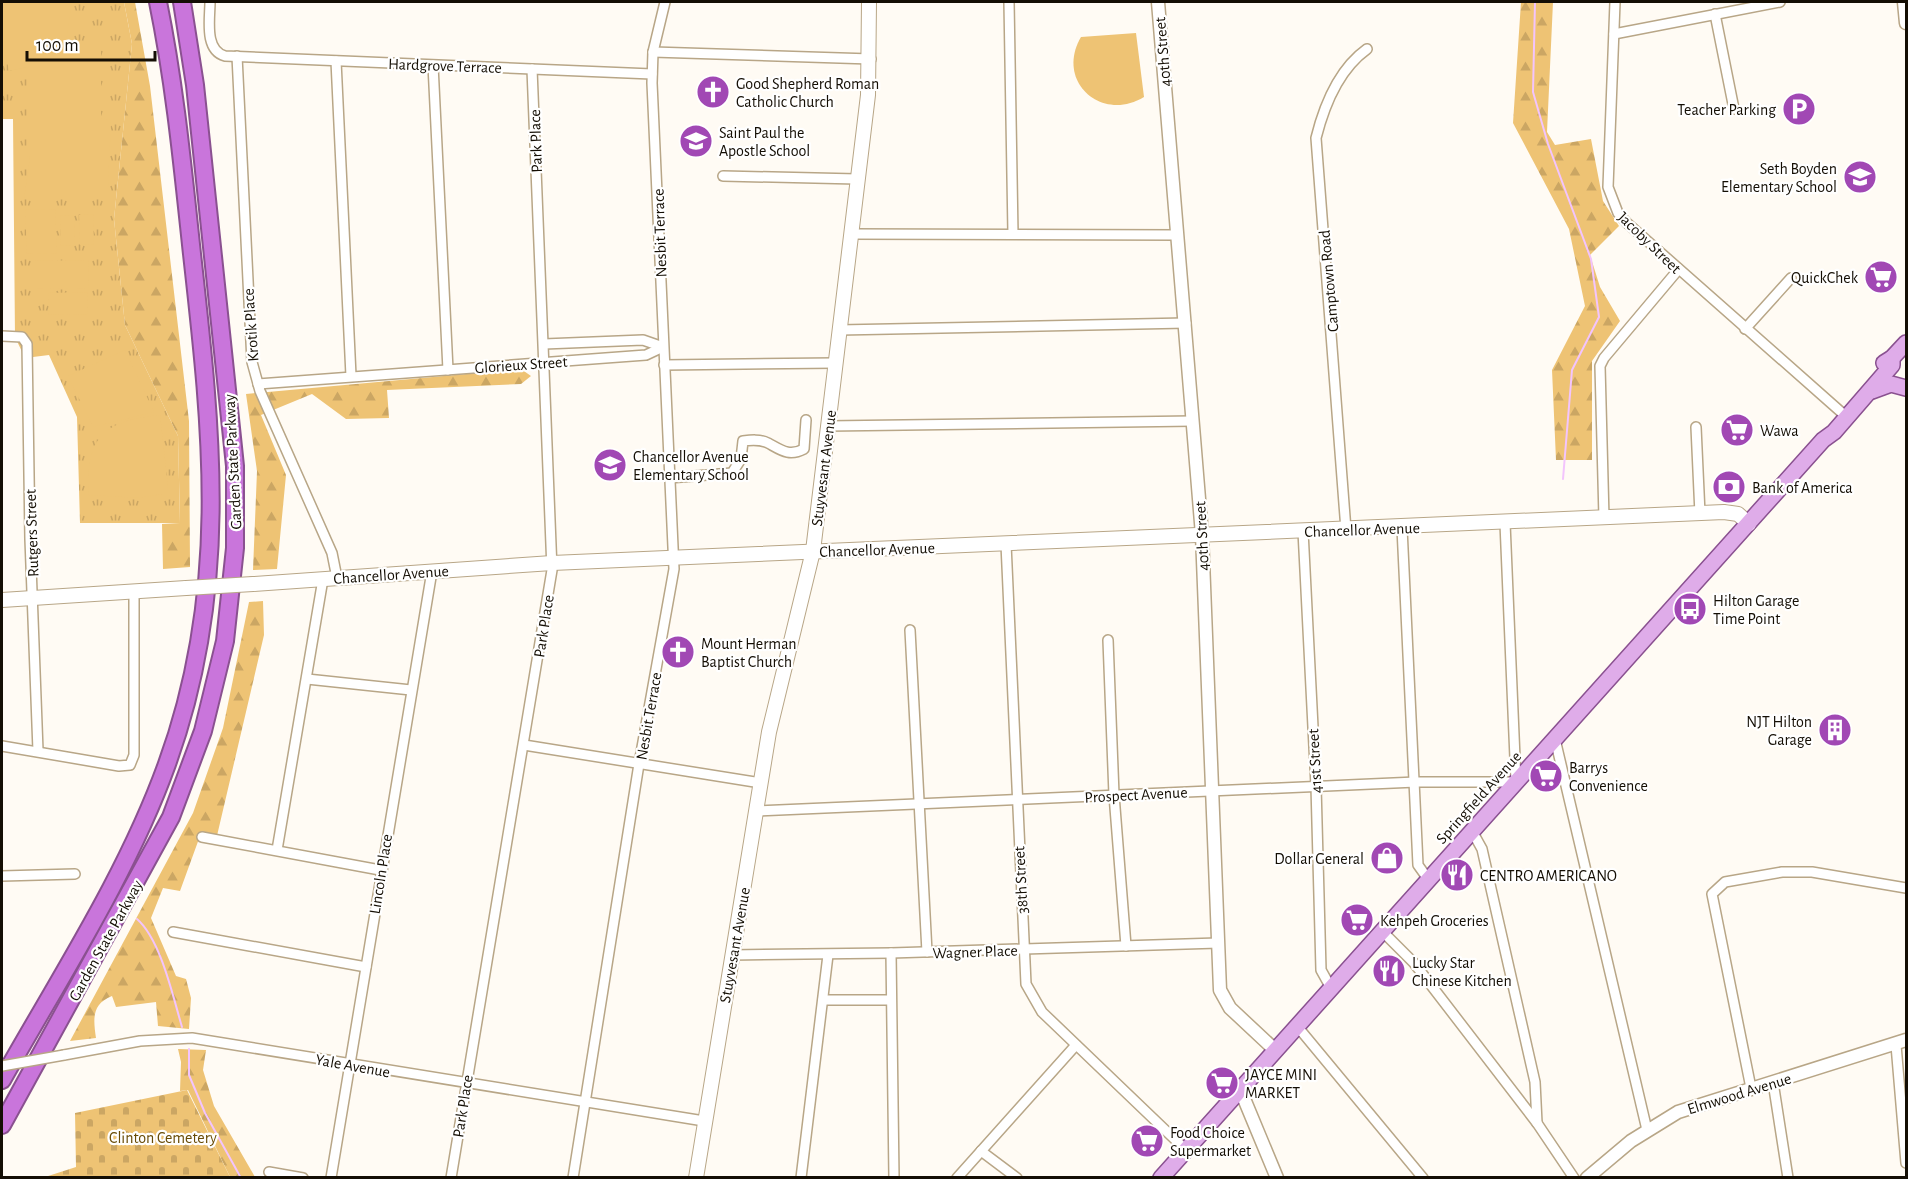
<svg xmlns="http://www.w3.org/2000/svg" width="1908" height="1179" viewBox="0 0 1908 1179" font-family="'Alegreya Sans',sans-serif">
<style>
.grass{fill:url(#grass-tufts)}
.forest{fill:url(#forest-firs)}
.cemetery{fill:url(#cemetery-stones)}
.pitch{fill:#eec374}
.lines{fill:none;stroke-linecap:round;stroke-linejoin:round}
.stream{stroke:#f3c4fd;stroke-width:2}
.minor-casing{stroke:#b8a687;stroke-width:12}
.tertiary-casing{stroke:#b8a687;stroke-width:15}
.secondary-casing{stroke:#b8a687;stroke-width:16}
.primary-casing{stroke:#8a5190;stroke-width:18}
.motorway-casing{stroke:#8a5190;stroke-width:20}
.minor{stroke:#fff;stroke-width:9}
.tertiary{stroke:#fff;stroke-width:12}
.secondary{stroke:#fff;stroke-width:14}
.primary{stroke:#dface9;stroke-width:15}
.motorway{stroke:#c975db;stroke-width:16}
.minor-bridge-casing{stroke:#b8a687;stroke-width:12;stroke-linecap:butt}
.secondary-bridge-casing{stroke:#b8a687;stroke-width:16;stroke-linecap:butt}
.minor-bridge{stroke:#fff;stroke-width:9}
.secondary-bridge{stroke:#fff;stroke-width:14}
.labels{text-anchor:middle;stroke-width:4.5;stroke-linejoin:round;paint-order:stroke}
.street-label{font-size:16px;fill:#140e04;stroke:#fff}
.poi-label{font-size:16px;fill:#140e04;stroke:#fff;text-anchor:start}
.park-label{font-size:16px;fill:#684b06;stroke:#fff}
</style>
<defs>
<pattern id="grass-tufts" width="24" height="20" patternUnits="userSpaceOnUse" patternTransform="scale(1.5)"><rect width="24" height="20" fill="#eec374"/><path d="M3 7l-1-3M5 7V3M7 7l1-3M15 17l-1-3M17 17v-4M19 17l1-3" fill="none" stroke="#cba663"/></pattern>
<pattern id="forest-firs" width="22" height="20" patternUnits="userSpaceOnUse" patternTransform="scale(1.5)"><rect width="22" height="20" fill="#eec374"/><path d="M5 1l3.5 6h-7zM16 11l3.5 6h-7z" fill="#cba663"/></pattern>
<pattern id="cemetery-stones" width="16" height="16" patternUnits="userSpaceOnUse" patternTransform="scale(1.5)"><rect width="16" height="16" fill="#eec374"/><path d="M2 7V4a2 2 0 0 1 4 0v3zM10 15v-3a2 2 0 0 1 4 0v3z" fill="#cba663"/></pattern>
</defs>
<rect width="100%" height="100%" fill="#fffbf4"/>
<path class="grass" d="M2,2H124L132,44L114,219L125,325L178,436L180,523H80L77,417L49,355L25,358L15,337L13,119H2Z"/>
<g class="forest">
<path d="M124,2H135L150,86L189,421L190,567L163,569L162,524L180,523L178,436L125,325L114,219L132,44Z"/>
<path d="M1521,2H1553L1547,132L1555,145L1591,139L1603,201L1619,226L1590,255L1600,287L1620,321L1592,361V460H1556L1552,370L1585,306L1569,229L1513,123Z"/>
<path d="M521,369L531,376L521,384L387,390L389,418L346,419L312,394L261,415L286,475L277,569L253,570L257,471L246,394Z"/>
<path d="M263,601L264,635L216,840L200,836L180,891L163,888L151,918L176,976L186,979L191,998L189,1029L158,1026L156,1002L116,1007L112,996C92,1004 93,1018 96,1038L70,1041L193,813L223,728L249,602Z"/>
<path d="M178,1049L206,1050L203,1070L214,1106L255,1177H230L188,1090L180,1091L181,1062Z"/>
</g>
<path class="cemetery" d="M187,1090L230,1177H45L76,1167L75,1113Z"/>
<g class="pitch">
<path d="M2,2H72L66,41H101V118L111,120L108,187L96,199H24L30,157L27,156V67L9,71L2,36Z"/>
<path d="M1136,33L1144,97C1101,123 1055,81 1081,37Z"/>
<path d="M55,209L57,253L27,254L25,210Z"/>
<path d="M93,214L94,244L80,245L79,215Z"/>
<path d="M74,215L75,245L61,246L60,216Z"/>
<path d="M88,260L89,288L31,289V261Z"/>
<path d="M87,292L88,314L49,315L48,293Z"/>
<path d="M125,350L154,412L93,427L68,376Z"/>
<path d="M160,415L168,487L162,494L139,498L89,495C85,436 104,421 160,415Z"/>
</g>
<g class="lines">
<g class="stream">
<path d="M1535,2L1533,92L1548,144L1591,259L1599,317L1572,370L1563,479"/>
<path d="M137,919C161,940 173,997 182,1027"/>
<path d="M189,1049V1075L205,1113L241,1178"/>
</g>
<defs>
<g id="minor">
<path d="M210,2C210,19 204,50 225,56L652,74"/>
<path d="M1009,2L1013,234"/>
<path d="M1615,2L1608,187L1618,213L1627,223L1841,412"/>
<path d="M1715,14L1734,109"/>
<path d="M1614,34L1780,2"/>
<path d="M653,52L871,59"/>
<path d="M237,56L252,362L260,391L332,553L337,578"/>
<path d="M336,61L351,376"/>
<path d="M433,65L448,370"/>
<path d="M723,176L857,179"/>
<path d="M851,234L1178,235"/>
<path d="M1745,329L1791,278"/>
<path d="M839,330L1186,323"/>
<path d="M2,336L22,337L27,344L30,539L38,751"/>
<path d="M544,344L643,340L663,347"/>
<path d="M664,365L835,363"/>
<path d="M258,384L646,355L663,347"/>
<path d="M828,426L1193,421"/>
<path d="M1696,427L1700,514"/>
<path d="M669,478L732,473L741,459L743,441C751,440 760,439 768,443C781,450 789,457 804,449L806,420"/>
<path d="M1604,518L1600,366L1604,358L1678,270"/>
<path d="M1402,528L1418,865L1428,879"/>
<path d="M1346,530L1316,138C1324,106 1339,69 1367,49"/>
<path d="M1303,531L1316,786L1321,970L1331,988"/>
<path d="M1006,544L1026,984L1042,1012L1186,1150"/>
<path d="M910,630L927,952"/>
<path d="M1108,640L1114,795L1126,946"/>
<path d="M307,679L411,690"/>
<path d="M1555,739L1647,1130"/>
<path d="M524,745L761,783"/>
<path d="M2,746L119,766L130,765L134,755V591"/>
<path d="M756,811L1416,782H1516L1505,523"/>
<path d="M1472,831L1482,849L1535,1082L1537,1123"/>
<path d="M202,837L380,870"/>
<path d="M277,850L323,579"/>
<path d="M2,876L75,874"/>
<path d="M1382,931L1414,963L1537,1123L1574,1178"/>
<path d="M173,932L366,967"/>
<path d="M891,953L894,1178"/>
<path d="M732,955L891,953L1218,943"/>
<path d="M823,1000H891"/>
<path d="M1297,1026L1423,1178"/>
<path d="M1896,1045L1906,1163"/>
<path d="M64,1055L140,1041L192,1038L704,1121"/>
<path d="M1773,1082L1788,1178"/>
<path d="M1751,1088L1712,894L1725,882L1782,872H1812L1906,888"/>
<path d="M981,1151L1017,1178"/>
<path d="M269,1172L303,1178"/>
<path d="M331,1178L432,571"/>
<path d="M451,1178L552,570L532,69"/>
<path d="M573,1178L639,764L674,569L652,83L653,52L665,2"/>
<path d="M801,1178L828,955"/>
<path d="M957,1178L1076,1045"/>
</g>
<g id="tertiary">
<path d="M1158,2L1202,535L1220,990L1230,1008L1275,1050"/>
<path d="M1904,2L1906,23"/>
<path d="M1240,1089L1277,1178"/>
<path d="M1587,1178L1631,1141L1678,1112L1906,1040"/>
</g>
<g id="secondary">
<path d="M253,584L552,563L1724,512L1738,514L1749,524"/>
<path d="M2,600L186,588"/>
<path d="M696,1178L769,732L813,551L868,95L869,2"/>
</g>
<g id="primary">
<path d="M1884,363L1892,358L1906,343"/>
<path d="M1872,391L1891,384L1906,388"/>
<path d="M1161,1178L1823,440L1834,432L1892,365V358"/>
</g>
<g id="motorway">
<path d="M2,1080C60,977 127,875 167,764C230,590 212,433 192,254C183,170 175,85 158,2"/>
<path d="M2,1125L171,817L203,731L225,641L235,548V466L195,85L182,2"/>
</g>
</defs>
<use href="#minor" class="minor-casing"/>
<use href="#tertiary" class="tertiary-casing"/>
<use href="#secondary" class="secondary-casing"/>
<use href="#primary" class="primary-casing"/>
<use href="#motorway" class="motorway-casing"/>
<use href="#minor" class="minor"/>
<use href="#tertiary" class="tertiary"/>
<use href="#secondary" class="secondary"/>
<use href="#primary" class="primary"/>
<use href="#motorway" class="motorway"/>
<defs>
<path id="minor-bridge" d="M2,1066L64,1055"/>
<path id="secondary-bridge" d="M186,588L253,584"/>
</defs>
<use href="#minor-bridge" class="minor-bridge-casing"/>
<use href="#secondary-bridge" class="secondary-bridge-casing"/>
<use href="#minor-bridge" class="minor-bridge"/>
<use href="#secondary-bridge" class="secondary-bridge"/>
</g>
<defs>
<symbol id="church-disc" viewBox="-11 -11 22 22"><circle r="9.5" fill="#a148b4" stroke="#fff"/><path d="M-1.2-6h2.4v3.5h3.3v2.4h-3.3V6h-2.4V-.1h-3.3v-2.4h3.3Z" fill="#fff"/></symbol>
<symbol id="parking-disc" viewBox="-11 -11 22 22"><circle r="9.5" fill="#a148b4" stroke="#fff"/><path d="M-3.5-5.5H1a3.5 3.5 0 0 1 0 7H-1V5.5H-3.5ZM-1-3.4V-.6H.8a1.4 1.4 0 0 0 0-2.8Z" fill="#fff"/></symbol>
<symbol id="school-disc" viewBox="-11 -11 22 22"><circle r="9.5" fill="#a148b4" stroke="#fff"/><path d="M0-5L7-2L0 1L-7-2ZM-4 1L0 2.5L4 1V4Q0 6-4 4Z" fill="#fff"/></symbol>
<symbol id="supermarket-disc" viewBox="-11 -11 22 22"><circle r="9.5" fill="#a148b4" stroke="#fff"/><path d="M-6-5.5h2.5l.6 2H6L4.5 2H-2.5L-4.4-4H-6ZM-1.5 3.2a1.3 1.3 0 1 0 .1 0ZM3 3.2a1.3 1.3 0 1 0 .1 0Z" fill="#fff"/></symbol>
<symbol id="bank-disc" viewBox="-11 -11 22 22"><circle r="9.5" fill="#a148b4" stroke="#fff"/><path d="M-6-4H6V4H-6ZM0-2.3a2.3 2.3 0 1 0 0 4.6a2.3 2.3 0 1 0 0-4.6Z" fill="#fff"/></symbol>
<symbol id="bus-disc" viewBox="-11 -11 22 22"><circle r="9.5" fill="#a148b4" stroke="#fff"/><path d="M-5-6H5V4H4V6H2V4H-2V6H-4V4H-5ZM-3.5-4V0h7V-4ZM-3.5 1.2v1.5H-2V1.2ZM2 1.2v1.5H3.5V1.2Z" fill="#fff"/></symbol>
<symbol id="building-disc" viewBox="-11 -11 22 22"><circle r="9.5" fill="#a148b4" stroke="#fff"/><path d="M-4-6H4V6H1V3H-1V6H-4ZM-2.5-4.3h1.7v1.8h-1.7ZM.8-4.3h1.7v1.8H.8ZM-2.5-1h1.7V.8h-1.7ZM.8-1h1.7V.8H.8Z" fill="#fff"/></symbol>
<symbol id="shop-disc" viewBox="-11 -11 22 22"><circle r="9.5" fill="#a148b4" stroke="#fff"/><path d="M-5-2.5h2.3a2.7 3.5 0 0 1 5.4 0H5L5.5 6h-11ZM-1.5-2.5h3a1.5 2.3 0 0 0-3 0Z" fill="#fff"/></symbol>
<symbol id="restaurant-disc" viewBox="-11 -11 22 22"><circle r="9.5" fill="#a148b4" stroke="#fff"/><path d="M-5-6h1v4h1v-4h1v4h1v-4h1v5L-1.5 .5V6h-2V.5L-5-1ZM5-6V6H3V1.5H1.5Q1.5-4 5-6Z" fill="#fff"/></symbol>
</defs>
<g fill-rule="evenodd">
<use href="#church-disc" x="694" y="73" width="38" height="38"/>
<use href="#parking-disc" x="1780" y="90" width="38" height="38"/>
<use href="#school-disc" x="677" y="122" width="38" height="38"/>
<use href="#school-disc" x="1841" y="158" width="38" height="38"/>
<use href="#supermarket-disc" x="1862" y="258" width="38" height="38"/>
<use href="#supermarket-disc" x="1718" y="411" width="38" height="38"/>
<use href="#school-disc" x="591" y="446" width="38" height="38"/>
<use href="#bank-disc" x="1710" y="468" width="38" height="38"/>
<use href="#bus-disc" x="1671" y="590" width="38" height="38"/>
<use href="#church-disc" x="659" y="633" width="38" height="38"/>
<use href="#building-disc" x="1816" y="711" width="38" height="38"/>
<use href="#supermarket-disc" x="1527" y="757" width="38" height="38"/>
<use href="#shop-disc" x="1368" y="839" width="38" height="38"/>
<use href="#restaurant-disc" x="1438" y="856" width="38" height="38"/>
<use href="#supermarket-disc" x="1338" y="901" width="38" height="38"/>
<use href="#restaurant-disc" x="1370" y="952" width="38" height="38"/>
<use href="#supermarket-disc" x="1203" y="1064" width="38" height="38"/>
<use href="#supermarket-disc" x="1128" y="1122" width="38" height="38"/>
</g>
<g class="labels">
<g class="street-label">
<text transform="translate(1162 52) rotate(-95)" y="6">40th Street</text>
<text transform="translate(445 65) rotate(2)" y="6">Hardgrove Terrace</text>
<text transform="translate(535 141) rotate(-92)" y="6">Park Place</text>
<text transform="translate(659 233) rotate(-92)" y="6">Nesbit Terrace</text>
<text transform="translate(1650 242) rotate(44)" y="6">Jacoby Street</text>
<text transform="translate(1328 281) rotate(-95)" y="6">Camptown Road</text>
<text transform="translate(250 325) rotate(-94)" y="6">Krotik Place</text>
<text transform="translate(521 364) rotate(-4)" y="6">Glorieux Street</text>
<text transform="translate(232 462) rotate(-93)" y="6">Garden State Parkway</text>
<text transform="translate(823 468) rotate(-83)" y="6">Stuyvesant Avenue</text>
<text transform="translate(1362 529) rotate(-2)" y="6">Chancellor Avenue</text>
<text transform="translate(31 533) rotate(-92)" y="6">Rutgers Street</text>
<text transform="translate(1201 536) rotate(-93)" y="6">40th Street</text>
<text transform="translate(877 549) rotate(-2)" y="6">Chancellor Avenue</text>
<text transform="translate(391 574) rotate(-4)" y="6">Chancellor Avenue</text>
<text transform="translate(543 626) rotate(-81)" y="6">Park Place</text>
<text transform="translate(648 716) rotate(-80)" y="6">Nesbit Terrace</text>
<text transform="translate(1314 761) rotate(-93)" y="6">41st Street</text>
<text transform="translate(1136 794) rotate(-3)" y="6">Prospect Avenue</text>
<text transform="translate(1478 797) rotate(-48)" y="6">Springfield Avenue</text>
<text transform="translate(380 874) rotate(-81)" y="6">Lincoln Place</text>
<text transform="translate(1020 880) rotate(-93)" y="6">38th Street</text>
<text transform="translate(105 940) rotate(-61)" y="6">Garden State Parkway</text>
<text transform="translate(734 945) rotate(-80)" y="6">Stuyvesant Avenue</text>
<text transform="translate(975 951) rotate(-2)" y="6">Wagner Place</text>
<text transform="translate(353 1065) rotate(10)" y="6">Yale Avenue</text>
<text transform="translate(1739 1093) rotate(-17)" y="6">Elmwood Avenue</text>
<text transform="translate(462 1106) rotate(-81)" y="6">Park Place</text>
</g>
<g class="poi-label">
<text x="736" y="89">Good Shepherd Roman<tspan x="736" dy="18">Catholic Church</tspan></text>
<text x="1776" y="115" text-anchor="end">Teacher Parking</text>
<text x="719" y="138">Saint Paul the<tspan x="719" dy="18">Apostle School</tspan></text>
<text x="1837" y="174" text-anchor="end">Seth Boyden<tspan x="1837" dy="18">Elementary School</tspan></text>
<text x="1858" y="283" text-anchor="end">QuickChek</text>
<text x="1760" y="436">Wawa</text>
<text x="633" y="462">Chancellor Avenue<tspan x="633" dy="18">Elementary School</tspan></text>
<text x="1752" y="493">Bank of America</text>
<text x="1713" y="606">Hilton Garage<tspan x="1713" dy="18">Time Point</tspan></text>
<text x="701" y="649">Mount Herman<tspan x="701" dy="18">Baptist Church</tspan></text>
<text x="1812" y="727" text-anchor="end">NJT Hilton<tspan x="1812" dy="18">Garage</tspan></text>
<text x="1569" y="773">Barrys<tspan x="1569" dy="18">Convenience</tspan></text>
<text x="1364" y="864" text-anchor="end">Dollar General</text>
<text x="1480" y="881">CENTRO AMERICANO</text>
<text x="1380" y="926">Kehpeh Groceries</text>
<text x="1412" y="968">Lucky Star<tspan x="1412" dy="18">Chinese Kitchen</tspan></text>
<text x="1245" y="1080">JAYCE MINI<tspan x="1245" dy="18">MARKET</tspan></text>
<text x="1170" y="1138">Food Choice<tspan x="1170" dy="18">Supermarket</tspan></text>
</g>
<g class="park-label">
<text x="163" y="1143">Clinton Cemetery</text>
</g>
</g>
<rect width="1908" height="1179" fill="none" stroke="#140e04" stroke-width="6"/>
<path d="M27 51v9h128v-9" fill="none" stroke="#140e04" stroke-width="3"/>
<text x="36" y="51" font-size="18" fill="#140e04" stroke="#ffffff" stroke-width="4.5" paint-order="stroke">100 m</text>
</svg>
